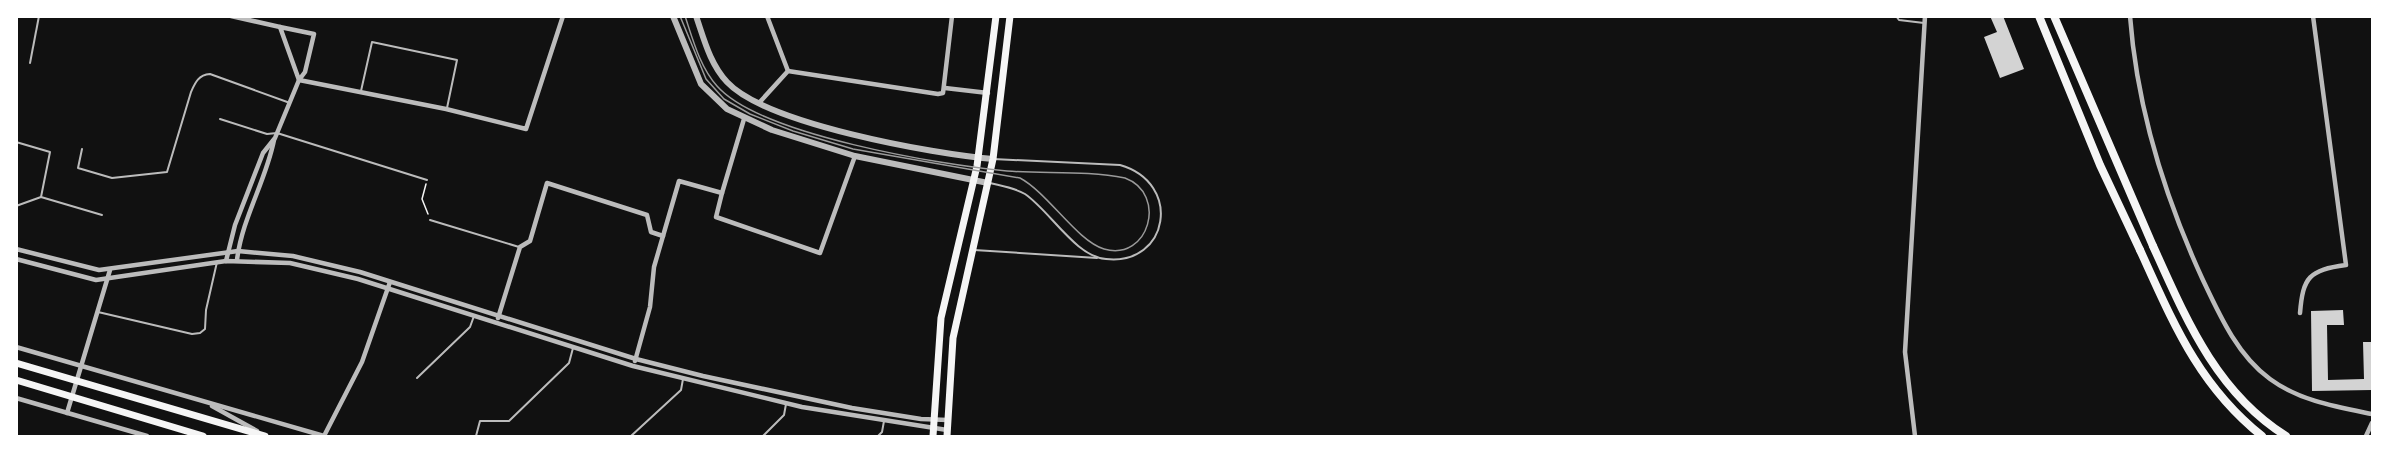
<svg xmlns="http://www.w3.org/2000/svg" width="2389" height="453" viewBox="0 0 2389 453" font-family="Cabin,sans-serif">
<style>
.building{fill:#d3d3d3}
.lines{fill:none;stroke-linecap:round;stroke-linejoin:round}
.path{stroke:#f5f5f5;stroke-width:1.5}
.service{stroke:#bcbcbc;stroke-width:2}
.minor{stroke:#bcbcbc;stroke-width:4.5}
.tertiary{stroke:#bcbcbc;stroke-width:6}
.secondary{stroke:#f5f5f5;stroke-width:7}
.primary{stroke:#f5f5f5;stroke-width:8}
.motorway{stroke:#f5f5f5;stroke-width:8}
.tram{stroke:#9a9a9a;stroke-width:1.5}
</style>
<rect width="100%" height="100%" fill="#111"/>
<g class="building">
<path d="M1990,16H2003L2024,69L2000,78L1984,37L1997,32Z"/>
<path d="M2343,310L2344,325H2327L2328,380L2364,379L2363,342H2372V390L2312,391L2311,311Z"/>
</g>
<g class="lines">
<path class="path" d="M426,184L422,199L428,214"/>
<g class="service">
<path d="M1896,16L1899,20L1924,23"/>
<path d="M30,63L39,16"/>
<path d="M361,91L372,42L457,60L447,108"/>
<path d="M220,119L267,134L277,133L427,180"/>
<path d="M16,142L50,152L41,197"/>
<path d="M82,149L78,168L112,178L167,172L191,92C195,83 198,75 210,74L290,103"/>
<path d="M990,183C1002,186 1015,188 1025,194C1050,211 1076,257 1106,259C1169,266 1183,183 1120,165L993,159"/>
<path d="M16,206L41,197L102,215"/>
<path d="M430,220L519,247"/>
<path d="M974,250L1097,258"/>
<path d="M98,312L192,334L200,333L205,329L206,310L217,262"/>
<path d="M417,378L470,327L474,316"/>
<path d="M476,436L480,421H509L569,363L573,348"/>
<path d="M631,436L681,390L683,379"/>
<path d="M763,436L784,415L786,404"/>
<path d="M878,436L882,432L884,421"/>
</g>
<g class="minor">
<path d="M231,16L280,27"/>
<path d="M767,16L788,71"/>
<path d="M2130,16C2137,108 2164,195 2202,278C2219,314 2237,355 2270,379C2300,401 2337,407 2372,414"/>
<path d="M299,80L446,109L526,129L563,16"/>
<path d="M945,88L988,93"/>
<path d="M759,103L788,71L938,94L943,93L952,16"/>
<path d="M722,193L716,217L820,253L855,156"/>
<path d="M16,249L99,270L238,251L293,256L360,272L636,359L703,376L852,408L921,419L948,420"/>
<path d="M16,259L96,280L226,261L290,263L358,279L633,366L802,407L947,430"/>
<path d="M237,260C242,218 266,181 274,140"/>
<path d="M226,261L235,225L263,153L275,138L299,80L305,72L314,34L280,27L299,80"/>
<path d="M2300,313C2303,277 2309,270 2346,265L2313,16"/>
<path d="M498,318L520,247L530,241L547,183L647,215L651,232L663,236"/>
<path d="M16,347L324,436"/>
<path d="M635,361L650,307L654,267L679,181L722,193L744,119"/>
<path d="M16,398L147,436"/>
<path d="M212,406L257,431"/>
<path d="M67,413L110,270"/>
<path d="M324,436L362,362L390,282"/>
<path d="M1915,436L1905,352L1925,16"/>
<path d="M2366,436L2372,423"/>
</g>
<g class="tertiary">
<path d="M673,16L701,84L727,109L772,130L855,156L988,183"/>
<path d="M696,16C704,39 710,64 727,82C766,124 933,154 993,159"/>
</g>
<g class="secondary">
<path d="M16,363L265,436"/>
<path d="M16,380L203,436"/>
<path d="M933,436L941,318L977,166L996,16"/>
<path d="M947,436L953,338L993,159L1010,16"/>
</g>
<g class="primary">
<path d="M2039,16L2100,165L2140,250"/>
<path d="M2054,16L2153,246"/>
</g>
<g class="motorway">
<path d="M2153,246C2186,319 2216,392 2286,436"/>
<path d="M2140,250C2173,322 2198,385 2262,436"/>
</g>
<path class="tram" d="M680,16L706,79L724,99L750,114L793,131L853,149L1020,178C1048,193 1077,241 1104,249C1149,262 1168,194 1125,178C1087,170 1045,174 1007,171C941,165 760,135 717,86C700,67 693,40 685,16"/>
</g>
<rect width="2389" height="453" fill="none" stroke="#ffffff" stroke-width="36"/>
</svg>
